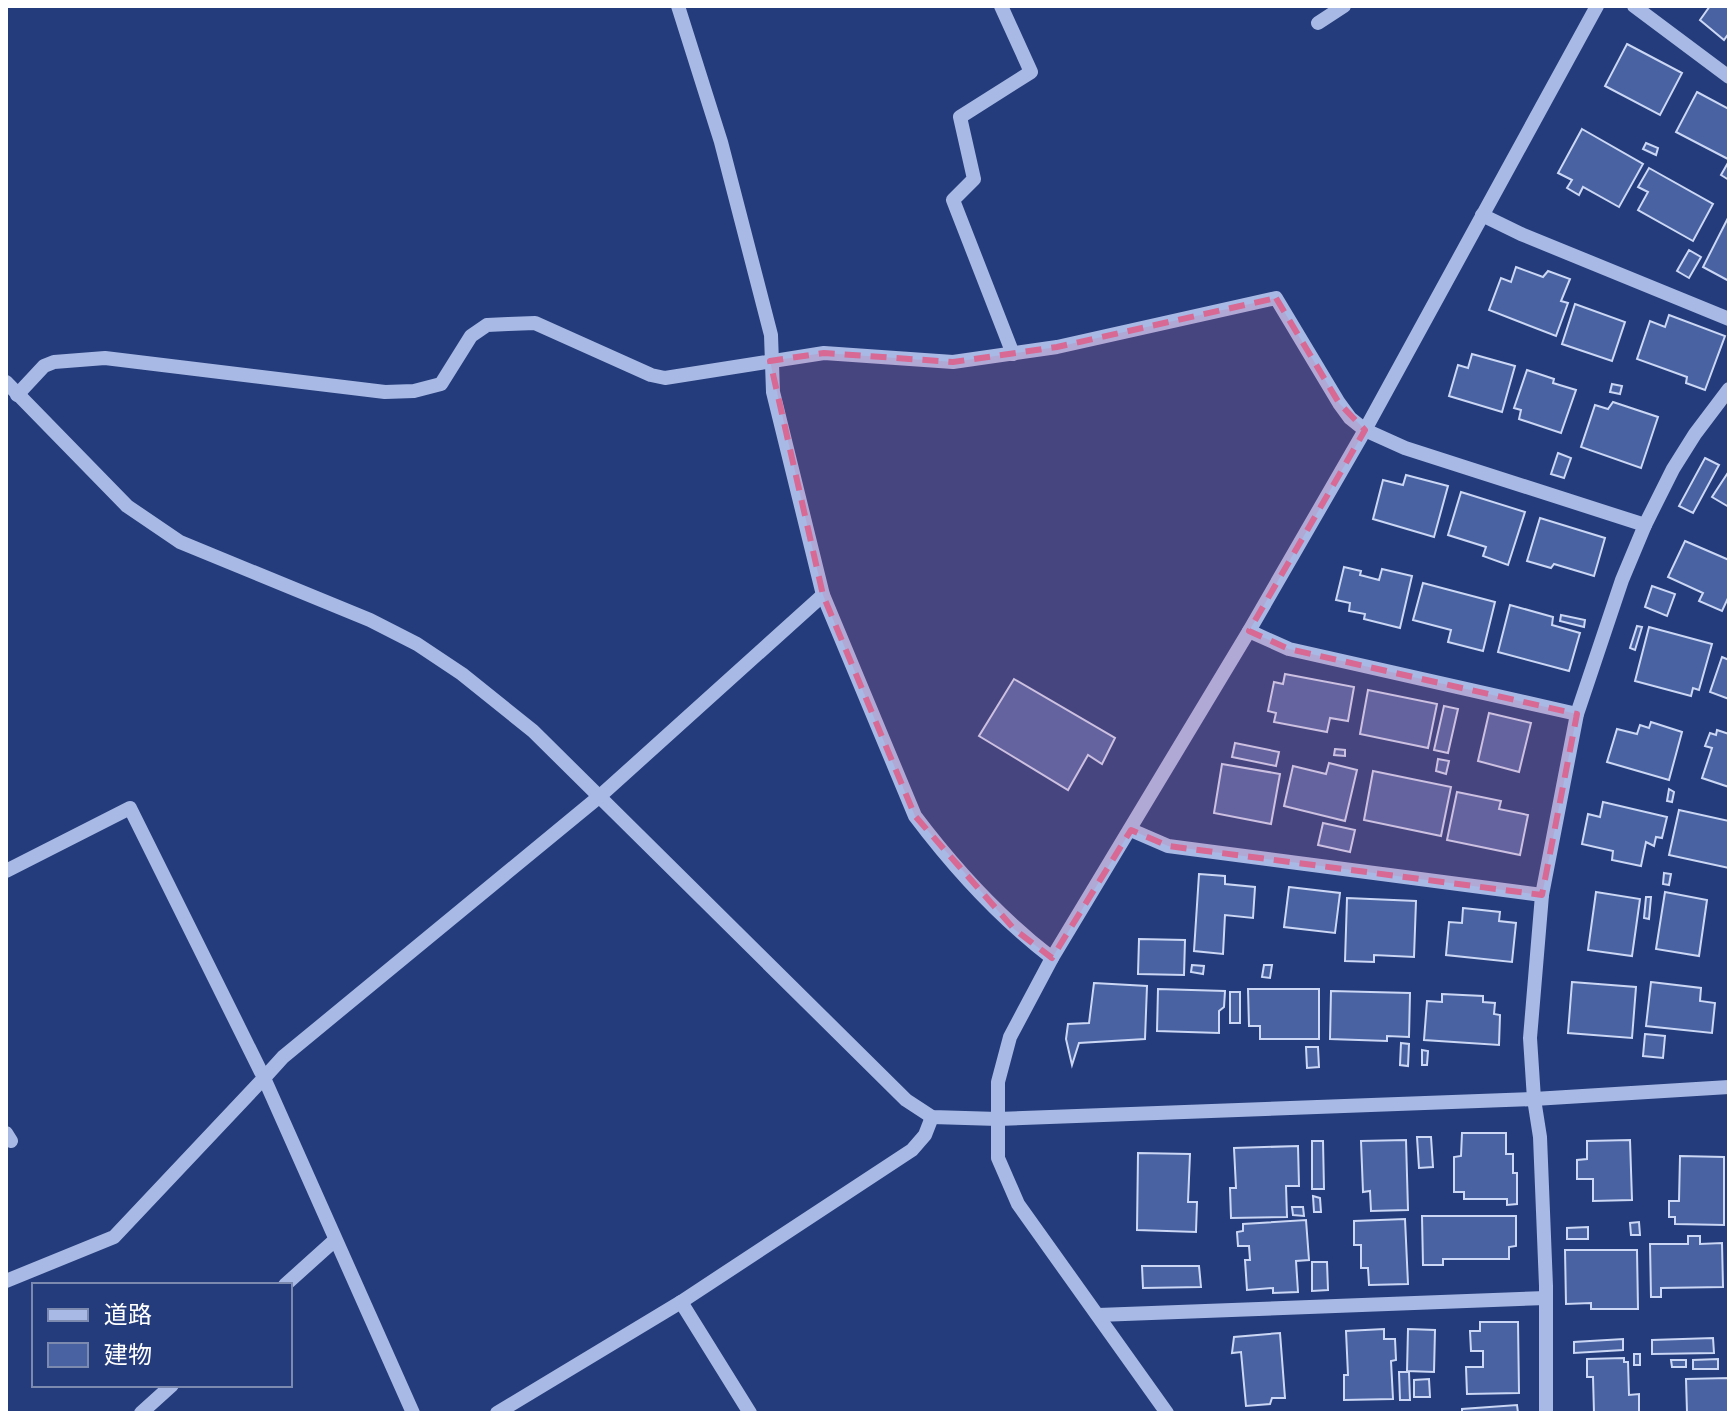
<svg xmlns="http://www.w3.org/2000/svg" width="1735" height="1419" viewBox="0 0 1735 1419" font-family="Lato,'Noto Sans JP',sans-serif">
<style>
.building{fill:#4862a2;stroke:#cbd7f4;stroke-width:2}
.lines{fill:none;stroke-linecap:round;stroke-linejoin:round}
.minor{stroke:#a8b9e5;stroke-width:14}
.marked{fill:#d76994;fill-opacity:0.2;stroke:#d76994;stroke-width:6;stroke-dasharray:16 10;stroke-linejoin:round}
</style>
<rect width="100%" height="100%" fill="#243c7b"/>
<g class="building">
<path d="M1710,6H1729V33L1724,40L1700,20Z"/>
<path d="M1627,44L1682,73L1660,115L1605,86Z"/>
<path d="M1697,92L1729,109L1728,159L1676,132Z"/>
<path d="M1582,129L1643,164L1619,207L1583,187L1579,195L1567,188L1572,180L1558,173Z"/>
<path d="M1646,143L1658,148L1656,155L1643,149Z"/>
<path d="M1729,161V180L1721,175Z"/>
<path d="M1649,168L1713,204L1693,241L1638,210L1648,192L1638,187Z"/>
<path d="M1729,216V281L1703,267Z"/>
<path d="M1689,250L1701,257L1689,278L1677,271Z"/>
<path d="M1516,267L1543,277L1548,271L1570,279L1561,301L1568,303L1556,336L1489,310L1501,278L1511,282Z"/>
<path d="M1575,304L1625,322L1612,361L1562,344Z"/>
<path d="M1669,315L1725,336L1705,390L1686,383L1687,377L1637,359L1650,321L1665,327Z"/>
<path d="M1472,354L1515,366L1502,412L1449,396L1458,365L1468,368Z"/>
<path d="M1527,370L1554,379L1553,383L1576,390L1561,433L1519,419L1521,410L1514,408Z"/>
<path d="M1612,384L1622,386L1620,394L1610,392Z"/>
<path d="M1613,402L1658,417L1641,468L1581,447L1595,405L1608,409Z"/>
<path d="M1558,453L1571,458L1564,478L1551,474Z"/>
<path d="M1705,458L1719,465L1693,513L1679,506Z"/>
<path d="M1729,471V507L1712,497Z"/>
<path d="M1406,475L1448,486L1434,537L1373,519L1383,480L1403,485Z"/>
<path d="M1461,492L1525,512L1508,565L1483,556L1486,547L1448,535Z"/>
<path d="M1540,518L1605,538L1594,576L1554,564L1551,568L1527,561Z"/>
<path d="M1685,541L1729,560V596L1722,611L1699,601L1703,593L1668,577Z"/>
<path d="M1344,567L1361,571L1360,575L1379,580L1382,569L1412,576L1400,628L1364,619L1365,614L1349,611L1350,603L1336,600Z"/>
<path d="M1423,583L1495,602L1483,651L1448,642L1451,630L1413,620Z"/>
<path d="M1652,586L1675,594L1667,616L1645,607Z"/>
<path d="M1510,605L1553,617L1552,625L1580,633L1569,671L1498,652Z"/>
<path d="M1561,615L1585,620L1584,627L1560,621Z"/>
<path d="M1637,626L1642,627L1635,650L1630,648Z"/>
<path d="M1649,627L1712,644L1699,690L1693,688L1691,696L1635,681Z"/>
<path d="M1722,657L1729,660V699L1710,692Z"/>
<path d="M1285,674L1354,687L1348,721L1330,718L1327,732L1274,722L1276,713L1268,711L1274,682L1283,684Z"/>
<path d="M1014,679L1115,738L1102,764L1088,755L1068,790L979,736Z"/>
<path d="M1368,690L1437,704L1428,748L1360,734Z"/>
<path d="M1444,706L1458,709L1448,753L1434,750Z"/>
<path d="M1489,713L1531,723L1519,772L1478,761Z"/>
<path d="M1651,722L1682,732L1669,780L1607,762L1617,729L1637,734L1640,725L1649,728Z"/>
<path d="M1717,730L1729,734V787L1702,778L1712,748L1705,746L1710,733L1716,735Z"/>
<path d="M1235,743L1279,752L1276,766L1232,757Z"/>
<path d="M1335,749L1345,750V756L1334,755Z"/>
<path d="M1438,759L1449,761L1446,774L1436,771Z"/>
<path d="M1329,763L1357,770L1345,821L1284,806L1293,766L1326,774Z"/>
<path d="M1222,764L1280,774L1271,824L1214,813Z"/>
<path d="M1373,771L1451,787L1441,836L1364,820Z"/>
<path d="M1669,789L1674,792L1672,802L1667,801Z"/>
<path d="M1457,792L1501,801L1499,809L1528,815L1520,855L1447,840Z"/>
<path d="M1603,802L1667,817L1662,838L1656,837L1654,846L1646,842L1641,866L1612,860L1613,851L1582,844L1588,814L1600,817Z"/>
<path d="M1679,810L1729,821V868L1669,855Z"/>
<path d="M1323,823L1355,830L1350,852L1318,845Z"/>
<path d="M1664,873L1671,874L1669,885L1663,884Z"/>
<path d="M1199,874L1225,876V884L1255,887L1253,918L1225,915L1223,954L1194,951Z"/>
<path d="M1289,887L1340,893L1335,933L1284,927Z"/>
<path d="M1596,892L1640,899L1632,956L1588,950Z"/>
<path d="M1665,892L1707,900L1699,956L1656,949Z"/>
<path d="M1646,897H1651L1649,919L1644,918Z"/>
<path d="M1347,898L1416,901L1414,957L1374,955V962L1345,961Z"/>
<path d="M1463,908L1500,912L1499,921L1516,923L1512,962L1446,955L1449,922L1462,923Z"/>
<path d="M1139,939L1185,940L1184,975L1138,974Z"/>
<path d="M1192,965L1204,966L1203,974L1191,972Z"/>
<path d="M1264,965H1272L1270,978L1262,977Z"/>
<path d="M1572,982L1636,987L1632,1038L1568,1033Z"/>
<path d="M1651,982L1701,988L1700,1001L1715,1003L1712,1033L1646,1026Z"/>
<path d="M1094,983L1147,986L1145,1039L1079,1043L1072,1065L1066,1039L1068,1024L1089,1023Z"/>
<path d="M1158,989L1225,991L1224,1007L1219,1011V1033L1157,1031Z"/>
<path d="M1248,989H1319V1039H1260V1026H1249Z"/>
<path d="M1331,991L1410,993L1409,1037L1387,1036V1041L1330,1039Z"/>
<rect x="1230" y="992" width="10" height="31"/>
<path d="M1442,994L1483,996V1002L1495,1003L1494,1014L1500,1015L1499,1045L1424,1040L1427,1001L1442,1002Z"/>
<path d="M1645,1034L1665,1036L1663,1058L1643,1056Z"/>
<path d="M1401,1043L1409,1044L1408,1066L1400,1065Z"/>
<path d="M1306,1047H1318L1319,1067L1307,1068Z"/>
<path d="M1422,1050L1428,1051L1427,1065H1422Z"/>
<path d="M1462,1133H1506V1154H1513V1173H1517V1204L1507,1205V1199H1464V1192H1454V1157L1461,1156Z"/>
<path d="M1417,1137H1431L1433,1167L1419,1168Z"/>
<path d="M1406,1140L1408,1210L1371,1211L1370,1191L1363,1192L1361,1141Z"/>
<path d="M1630,1140L1632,1200L1593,1201V1179H1577V1160L1587,1159V1141Z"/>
<path d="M1312,1141H1323L1324,1189H1312Z"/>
<path d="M1298,1146L1299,1186H1286L1287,1217L1231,1218L1230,1188H1236L1234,1148Z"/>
<path d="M1138,1153L1190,1154L1188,1202H1197L1196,1232L1137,1230Z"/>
<path d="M1680,1156L1724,1157V1225L1675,1224V1217H1669V1201H1679Z"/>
<path d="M1313,1196L1320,1198L1321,1212H1314Z"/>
<path d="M1292,1207H1303L1304,1216L1293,1215Z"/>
<path d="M1422,1216H1516V1246L1509,1247V1259H1443V1265H1423Z"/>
<path d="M1405,1219L1408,1284L1369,1285L1368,1268H1361V1245H1354V1221Z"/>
<path d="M1306,1220L1309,1260L1296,1261L1298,1292L1273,1293V1288L1247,1290L1245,1260H1250L1249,1246H1238L1237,1232L1243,1231V1224Z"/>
<path d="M1639,1222L1640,1235H1631L1630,1223Z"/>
<path d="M1588,1227V1239H1567V1228Z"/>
<path d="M1688,1236H1700V1244L1722,1243L1723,1287L1661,1288V1297H1651L1650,1244H1688Z"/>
<path d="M1565,1250H1637L1638,1309H1591V1303L1566,1304Z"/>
<path d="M1312,1262H1327L1328,1290L1312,1291Z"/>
<path d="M1142,1266H1199L1201,1287L1143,1288Z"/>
<path d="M1480,1322H1518L1519,1393L1467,1394L1466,1367H1483V1351H1471L1470,1331H1480Z"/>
<path d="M1384,1329V1339H1395L1396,1360L1391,1361L1393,1399L1344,1400V1375H1348L1346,1331Z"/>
<path d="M1408,1329L1435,1330L1434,1372L1407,1371Z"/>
<path d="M1280,1333L1285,1398H1272L1270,1404L1246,1406L1241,1352L1232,1353L1234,1337Z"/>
<path d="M1713,1338L1714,1353L1652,1354V1340Z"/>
<path d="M1623,1339V1350L1574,1353V1342Z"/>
<rect x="1634" y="1354" width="6" height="11"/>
<path d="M1624,1358V1362H1628L1629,1395L1639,1394V1413H1594L1593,1377H1587V1359Z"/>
<path d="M1718,1359V1369H1693V1360Z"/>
<path d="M1671,1360H1686V1367H1672Z"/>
<path d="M1399,1372H1409L1410,1400H1400Z"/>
<path d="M1729,1378V1413L1687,1412L1686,1379Z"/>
<path d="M1429,1379L1430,1397H1414V1380Z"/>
<path d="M1517,1405L1518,1413H1462V1409Z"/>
</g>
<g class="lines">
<g class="minor">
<path d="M678,6L721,142L771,335L773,392L823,595L915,816C955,869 1000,918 1052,958"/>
<path d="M1001,6L1031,72L960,117L974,179L953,200L1013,354"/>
<path d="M1634,6L1729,77"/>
<path d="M1318,23L1344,6"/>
<path d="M1482,215L1521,234L1729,319"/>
<path d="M6,382L127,506L180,542L370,620L417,644L462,674L533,731L906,1100L932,1117L998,1119L1534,1099L1729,1087"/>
<path d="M17,395L44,366L54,362L105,358L385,392L414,391L441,384L471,336L487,325L508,324L535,323L651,375L665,378L824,353L953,362L1057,347L1276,298L1339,403L1350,418L1365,430L1405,448L1645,525"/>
<path d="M1249,631L1289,649L1577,714"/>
<path d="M1131,830L1168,846L1542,895"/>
<path d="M6,871L130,808L264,1078L114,1237L6,1281"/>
<path d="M6,1133L11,1141"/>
<path d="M285,1285L335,1240"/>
<path d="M681,1302L750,1413"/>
<path d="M1098,1315L1546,1298"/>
<path d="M141,1413L172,1385"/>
<path d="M413,1413L264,1078L283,1057L600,796L823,595"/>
<path d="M497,1413L681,1302L912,1150L925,1135L932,1117"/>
<path d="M1167,1413L1018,1204L998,1158V1082L1010,1037L1052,958L1249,631L1365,430L1597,6"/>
<path d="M1546,1413V1286L1540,1137L1534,1099L1530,1038L1542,895L1577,714L1622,580L1645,525L1673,469L1695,434L1729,389"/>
</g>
</g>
<path class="marked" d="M1276,298L1339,403L1365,430L1249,631L1289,649L1577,714L1542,895L1168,846L1131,830L1052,958L1014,929L915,816L823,595L770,361L824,353L953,362L1057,347Z"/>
<rect width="1735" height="1419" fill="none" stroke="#ffffff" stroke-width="16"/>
<rect x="32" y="1283" width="260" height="104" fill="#243c7b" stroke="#7c8ab0" stroke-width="2"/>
<rect x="48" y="1309" width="40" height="12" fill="#a8b9e5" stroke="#7c8ab0" stroke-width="2"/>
<text x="104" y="1323" font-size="24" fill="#ffffff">道路</text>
<rect x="48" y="1343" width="40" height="24" fill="#4862a2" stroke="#7c8ab0" stroke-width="2"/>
<text x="104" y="1363" font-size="24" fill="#ffffff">建物</text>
</svg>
